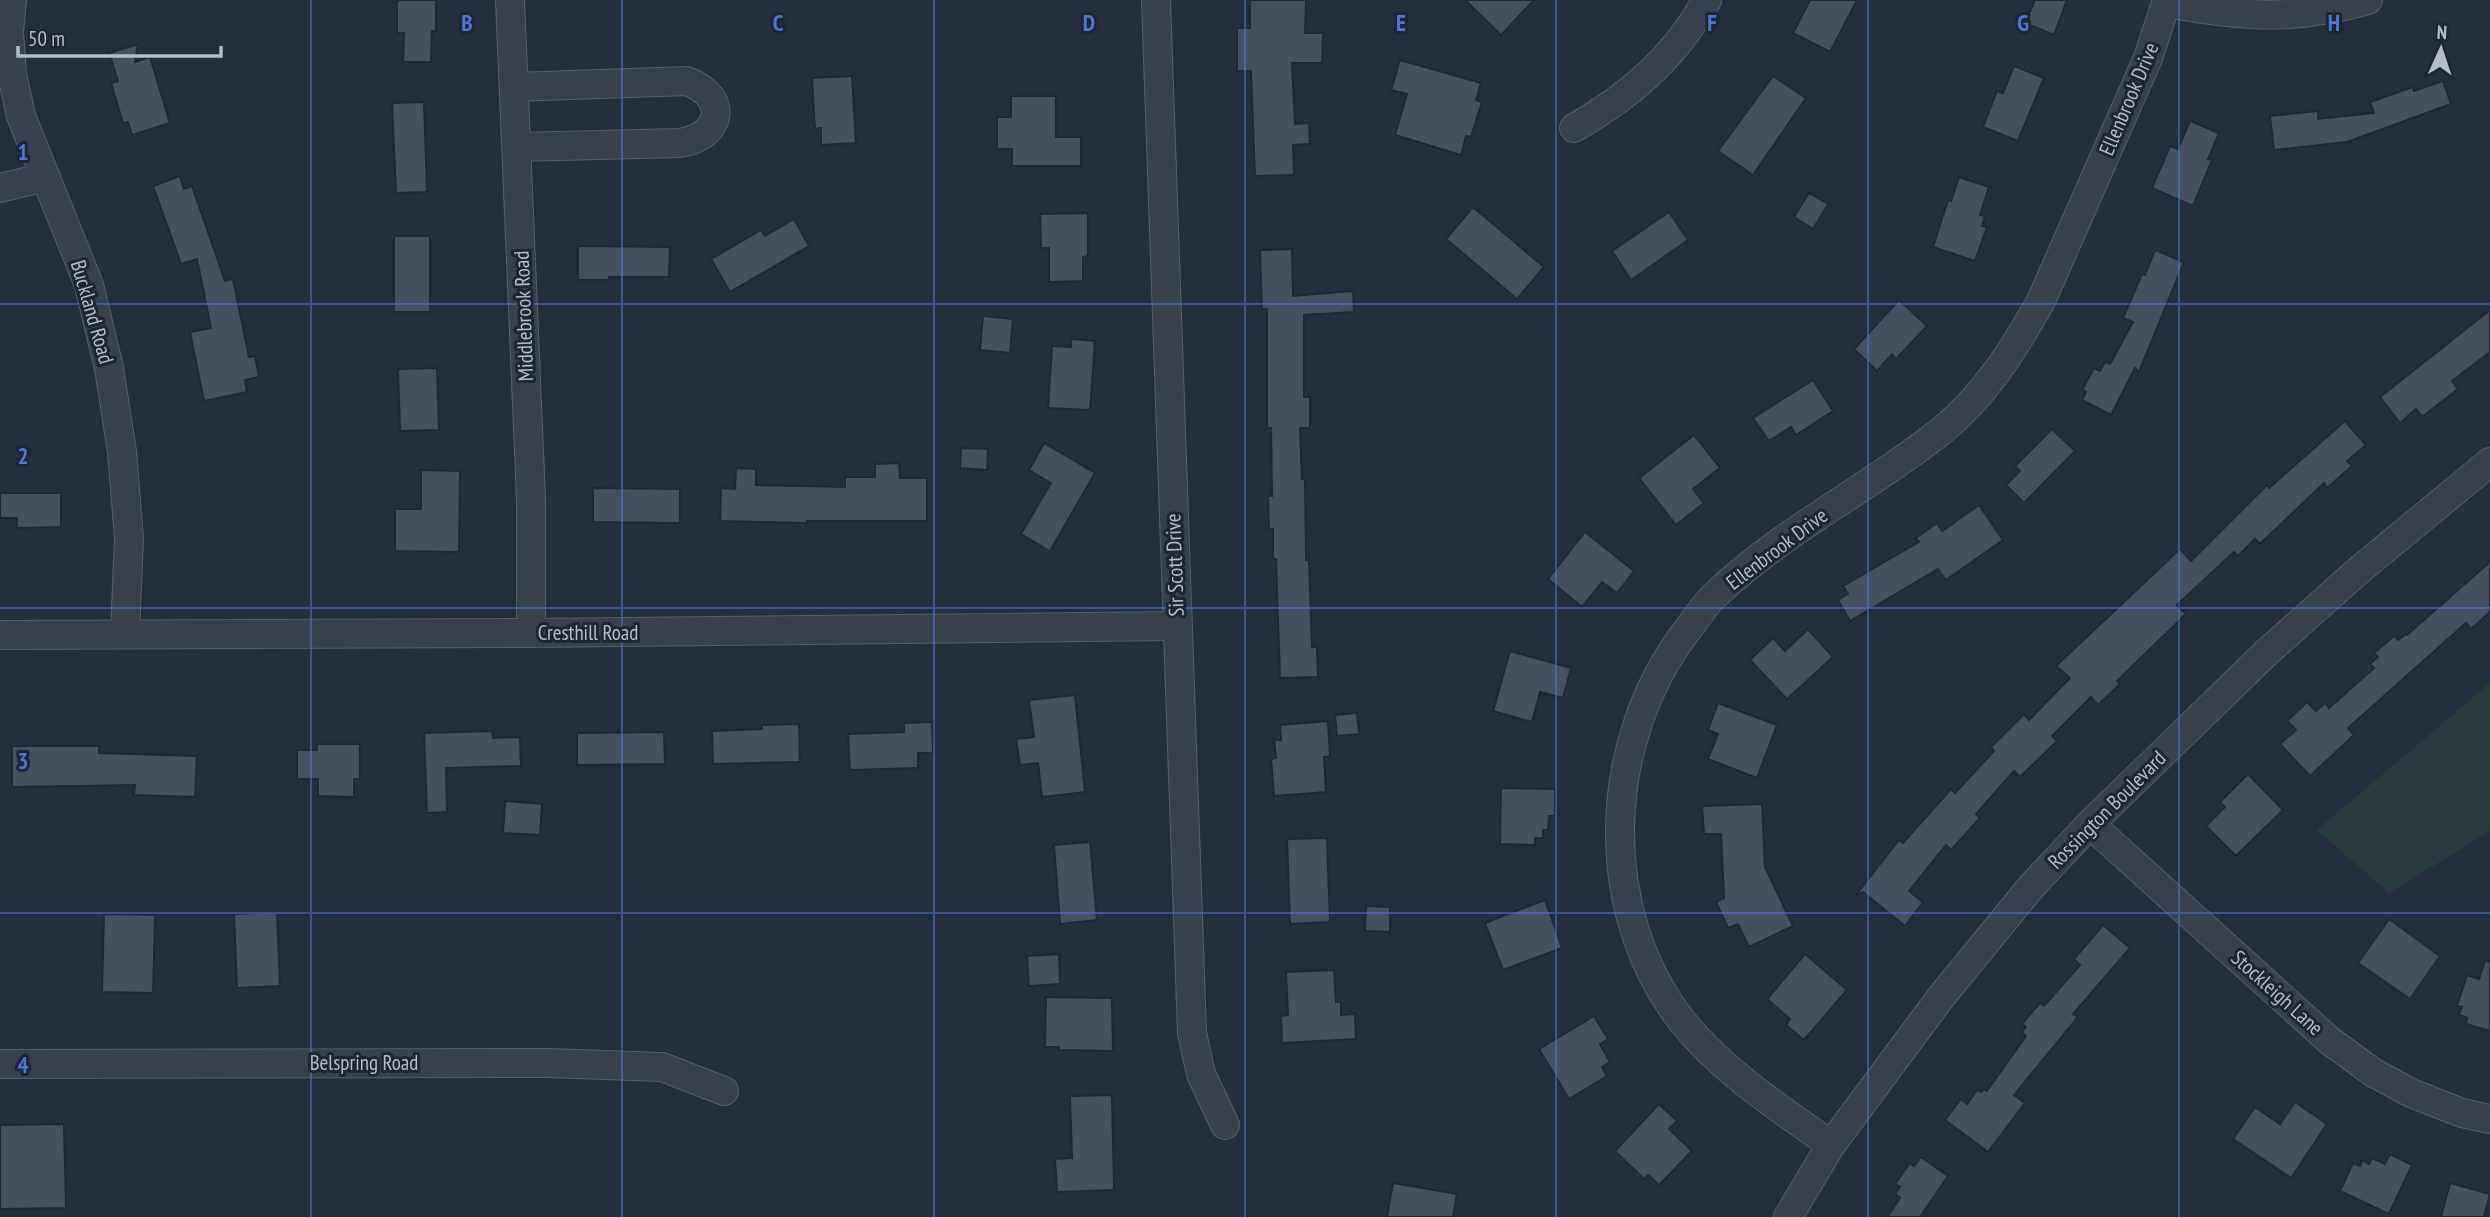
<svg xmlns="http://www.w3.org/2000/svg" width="2490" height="1217" viewBox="0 0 2490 1217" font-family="'PT Sans Narrow',sans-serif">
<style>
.green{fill:#263c3f}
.building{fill:#455162;stroke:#1f2835;stroke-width:2}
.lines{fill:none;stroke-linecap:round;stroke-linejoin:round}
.minor-casing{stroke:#565f6c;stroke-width:30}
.minor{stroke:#38414e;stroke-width:28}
.grid{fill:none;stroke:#5274d3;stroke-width:2;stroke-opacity:0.55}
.labels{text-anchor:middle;stroke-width:6;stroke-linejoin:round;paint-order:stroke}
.street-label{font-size:21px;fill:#b4bcc9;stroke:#1d2633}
.grid-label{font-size:23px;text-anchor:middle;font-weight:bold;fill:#5274d3;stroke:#1d2633;stroke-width:6;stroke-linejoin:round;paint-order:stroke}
</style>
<rect width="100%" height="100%" fill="#242f3e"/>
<path class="green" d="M2490,683V831L2389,893L2317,830Z"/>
<g class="building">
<path d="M400,0H436V31H432L431,62H403L404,33H397V2Z"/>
<path d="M1250,0H1306L1305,33H1323L1322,63H1292L1295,124L1309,123L1310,144L1293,145L1294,175L1255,176L1251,71H1237V28H1250Z"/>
<path d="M1465,0H1534L1501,35Z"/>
<path d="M1810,0H1857L1830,52L1793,33Z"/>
<path d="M2035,0H2067L2054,35L2025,23Z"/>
<path d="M138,44L135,62L150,57L170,123L132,135L128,122L123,123L111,83L118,81L109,53Z"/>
<path d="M1400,60L1481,83L1476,100L1482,102L1471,137L1466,136L1461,155L1395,135L1407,94L1391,90Z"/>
<path d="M2014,66L2044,78L2018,141L1983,127L1997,91L2003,93Z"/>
<path d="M852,76L856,143L821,145V128L815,129L812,78Z"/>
<path d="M1773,76L1806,98L1753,175L1718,151Z"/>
<path d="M2443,81L2451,104L2347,142L2274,150L2270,116L2318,111V119L2374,113L2370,102L2413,87L2414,91Z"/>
<path d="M1011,96H1056V137H1081V166H1012V149H997V117H1011Z"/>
<path d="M424,102L427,192L396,193L392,103Z"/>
<path d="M2190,121L2219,133L2208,159L2212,160L2193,206L2152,188L2170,146L2178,149Z"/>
<path d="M180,176L184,189L192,186L225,281L233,279L249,357L255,356L259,377L245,380L247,392L204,401L190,332L211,328L197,259L181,264L153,186Z"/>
<path d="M1959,177L1989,187L1980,215L1985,216L1982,226L1987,227L1975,261L1933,247L1948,200L1951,201Z"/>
<path d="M1809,193L1828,204L1813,229L1794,217Z"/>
<path d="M1473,207L1544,267L1517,299L1446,239Z"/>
<path d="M1669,212L1688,240L1631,280L1612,251Z"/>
<path d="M1088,213V256L1083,257V281L1049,282V248H1041L1040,214Z"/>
<path d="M794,219L809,246L730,292L711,259L761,230L765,236Z"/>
<rect x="394" y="236" width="36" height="76"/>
<path d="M578,246L670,247L669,277H609V280H578Z"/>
<path d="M1292,249L1293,296L1353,291L1354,312L1304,315V397H1310V428H1300L1302,479H1305L1306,560H1309L1312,647H1317L1318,677L1280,678L1276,559H1273V529H1269L1268,496H1272L1271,428H1267V309H1262L1260,250Z"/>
<path d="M2155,250L2184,262L2139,372L2135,368L2111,415L2082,400L2086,392L2082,390L2094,368L2100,371L2105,362L2110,364L2133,322L2123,318L2142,274L2145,275Z"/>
<path d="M1899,300L1927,326L1896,359L1892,354L1877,371L1854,349Z"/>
<path d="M2490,310V352L2452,381L2458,389L2422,417L2416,409L2400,423L2380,397Z"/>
<path d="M983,316L1013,319L1010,353L980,350Z"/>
<path d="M1071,339L1095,341L1090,410L1048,408L1052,346L1071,347Z"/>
<path d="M437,368L439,430L400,431L398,369Z"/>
<path d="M1813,380L1833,411L1796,435L1791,427L1769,441L1753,418Z"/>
<path d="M2345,421L2366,445L2347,461L2352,466L2327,488L2324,483L2260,544L2255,539L2238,556L2234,552L2177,605L2186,614L2117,681L2120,684L2098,705L2091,697L2052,736L2057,741L2020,777L2014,771L1976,814L1980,818L1951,850L1946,845L1909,891L1923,902L1905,926L1863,892L1855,896L1899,840L1903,843L1951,789L1955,793L1994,751L1991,747L2024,714L2029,720L2070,678L2056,666L2180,549L2191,561L2267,485L2269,488Z"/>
<path d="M2052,429L2075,451L2024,503L2006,485L2020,471L2015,466Z"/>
<path d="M1694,435L1720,468L1693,489L1704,503L1676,525L1639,478Z"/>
<path d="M1044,443L1095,473L1050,551L1021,534L1051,483L1029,470Z"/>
<path d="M961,448L988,449L987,470L960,468Z"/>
<path d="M899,463L900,478H927V521H807V523L720,521L721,488L735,489L736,468L756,469V485L845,487V477H875V464Z"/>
<path d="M421,470L460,471L459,552L395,551V509H421Z"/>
<path d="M593,488L680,489V523L593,522Z"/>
<path d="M0,493H61V527L17,528V518H0Z"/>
<path d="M1979,505L2003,540L1946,580L1938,569L1850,621L1838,600L1848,594L1843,586L1919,542L1916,538L1937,523L1942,531Z"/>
<path d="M1585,532L1634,571L1617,593L1602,582L1582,607L1548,579Z"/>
<path d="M2490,562V612L2471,629L2466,623L2348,728L2354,735L2310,776L2280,744L2296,730L2287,721L2307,702L2316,711L2325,703L2329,708L2374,668L2370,664L2378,657L2374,653L2394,636L2398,640L2406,634L2407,635Z"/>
<path d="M1808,629L1833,657L1787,699L1750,660L1773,638L1785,651Z"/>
<path d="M1510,651L1571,668L1563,698L1540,692L1532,722L1493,711Z"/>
<path d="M1075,695L1085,792L1042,797L1038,763L1020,765L1016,739L1034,737L1029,700Z"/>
<path d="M1718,703L1777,725L1757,778L1708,759L1718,734L1708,730Z"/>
<path d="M1357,713L1359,734L1337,736L1335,715Z"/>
<path d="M1328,721L1330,756L1324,757L1326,792L1274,796L1271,759L1276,758L1274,740H1281L1280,725Z"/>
<path d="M932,722L933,753H918V768L850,770L848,734L904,732V723Z"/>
<path d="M799,724L800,762L713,764L712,731L762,729V725Z"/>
<path d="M492,731L493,738L520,737L521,766L446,768L447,812L427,813L424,733Z"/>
<path d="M664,732L665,764L577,765V733Z"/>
<path d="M317,744H360V779H354V797L318,796V779H297V750H317Z"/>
<path d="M12,746H99V753L197,756L195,797L134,795L135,785L12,787Z"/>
<path d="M2248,774L2283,810L2236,856L2206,826L2225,807L2220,802Z"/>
<path d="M1501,788L1555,789V816H1549L1548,830H1543V838H1535V845L1500,844Z"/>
<path d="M505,801L542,804L540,835L503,833Z"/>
<path d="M1762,804L1765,867L1793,926L1749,947L1738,924L1728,928L1716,902L1724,898L1721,834H1704L1702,806Z"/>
<path d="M1327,838L1330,922L1290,924L1287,839Z"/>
<path d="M1090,842L1097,920L1060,924L1054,845Z"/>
<path d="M1545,900L1562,948L1503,970L1485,923Z"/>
<path d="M1366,906L1390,907V932L1365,931Z"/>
<path d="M277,912L280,986L237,988L234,914Z"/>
<path d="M104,914L155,915L153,993L102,992Z"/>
<path d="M2389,919L2440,956L2410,999L2358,963Z"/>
<path d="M2103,925L2130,948L2073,1014L2078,1017L2014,1095L2025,1103L1988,1152L1945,1120L1961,1099L1967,1104L1977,1090L1981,1092L1984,1089L1987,1091L2026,1036L2022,1032L2026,1027L2022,1024L2040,1003L2044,1006L2080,965L2074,959Z"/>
<path d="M1059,954L1060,984L1029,986L1027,956Z"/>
<path d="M1805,954L1847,990L1804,1040L1786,1025L1790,1019L1767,999Z"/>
<path d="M2485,961L2490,962V1031L2466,1024L2467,1018L2459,1015L2462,1007L2457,1006L2467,975L2479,979Z"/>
<path d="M1334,970L1336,1002H1341V1015L1355,1014L1356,1039L1282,1043L1281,1016L1288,1015L1286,972Z"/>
<path d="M1046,997L1112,998L1113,1051L1059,1050V1047H1045Z"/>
<path d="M1594,1016L1608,1039L1600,1044L1610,1062L1602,1067L1607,1076L1569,1099L1539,1049Z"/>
<path d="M1112,1095L1114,1190L1057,1192L1055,1159L1072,1158L1070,1096Z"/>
<path d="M2295,1102L2327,1124L2291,1178L2233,1139L2255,1107L2280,1124Z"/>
<path d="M1659,1104L1677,1121L1669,1129L1692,1151L1659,1185L1648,1175L1644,1179L1615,1151Z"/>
<path d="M64,1124L66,1208L0,1209V1125Z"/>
<path d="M2390,1154L2412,1165L2389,1214L2340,1191L2353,1163L2360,1166L2362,1160L2369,1164L2372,1158L2385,1164Z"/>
<path d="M1921,1157L1948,1176L1920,1217H1887L1900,1198L1895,1194L1900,1187L1895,1184L1910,1163L1914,1166Z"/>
<path d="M1393,1183L1457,1194L1453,1217H1387Z"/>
<path d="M2450,1183L2490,1194L2484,1217H2441Z"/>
</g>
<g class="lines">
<defs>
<g id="minor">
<path d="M12,0L9,32L12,74L21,116L89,285L109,368L122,452L129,538L125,633"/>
<path d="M510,0L531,499V633"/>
<path d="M1156,0L1192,1033L1201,1074L1225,1125"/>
<path d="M2167,3C2243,17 2293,21 2368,0"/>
<path d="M514,87L687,81C729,97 723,136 680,143L517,147"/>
<path d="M1574,128C1631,95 1674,58 1707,0"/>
<path d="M0,188L46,177"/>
<path d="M0,635L531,633L1177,626"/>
<path d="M2090,824L2330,1041L2374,1073L2411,1093L2462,1113L2490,1119"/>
<path d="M0,1064L548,1063L662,1067L724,1091"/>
<path d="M1831,1145C1778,1107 1723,1072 1682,1021C1595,909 1602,740 1688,629C1696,619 1703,607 1712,598C1780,532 1867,490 1940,432C1984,397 2014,349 2041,301L2148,58L2167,0"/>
<path d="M1788,1217L1831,1145L1941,997L2031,887L2090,824L2265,654L2358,571L2490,462"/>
</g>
</defs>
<use href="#minor" class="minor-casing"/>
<use href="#minor" class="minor"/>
</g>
<path class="grid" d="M311,0V1217M622,0V1217M934,0V1217M1245,0V1217M1556,0V1217M1868,0V1217M2179,0V1217M0,304H2490M0,608H2490M0,913H2490"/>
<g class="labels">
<g class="street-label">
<text transform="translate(2129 99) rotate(-67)" y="7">Ellenbrook Drive</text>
<text transform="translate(92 312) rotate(74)" y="7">Buckland Road</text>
<text transform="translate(524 316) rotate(-92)" y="7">Middlebrook Road</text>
<text transform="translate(1777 549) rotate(-37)" y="7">Ellenbrook Drive</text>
<text transform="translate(1175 565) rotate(-92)" y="7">Sir Scott Drive</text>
<text x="588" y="640">Cresthill Road</text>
<text transform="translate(2107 810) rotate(-45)" y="7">Rossington Boulevard</text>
<text transform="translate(2277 993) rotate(42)" y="7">Stockleigh Lane</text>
<text x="364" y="1070">Belspring Road</text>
</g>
</g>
<g class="grid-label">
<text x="467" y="31">B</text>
<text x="778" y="31">C</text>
<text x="1089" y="31">D</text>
<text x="1401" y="31">E</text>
<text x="1712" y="31">F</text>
<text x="2023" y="31">G</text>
<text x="2334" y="31">H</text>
<text x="23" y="160">1</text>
<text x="23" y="464">2</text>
<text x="23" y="769">3</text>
<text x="23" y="1073">4</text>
</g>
<g transform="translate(2441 49) rotate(3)" stroke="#1d2633" stroke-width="5" paint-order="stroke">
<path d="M0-5L12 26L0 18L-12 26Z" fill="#b4bcc9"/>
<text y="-10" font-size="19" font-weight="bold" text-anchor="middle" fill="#b4bcc9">N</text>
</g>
<path d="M18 46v10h203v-10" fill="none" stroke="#b4bcc9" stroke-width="3.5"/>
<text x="28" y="46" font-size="21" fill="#b4bcc9" stroke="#1d2633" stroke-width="5" paint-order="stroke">50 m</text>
</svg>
